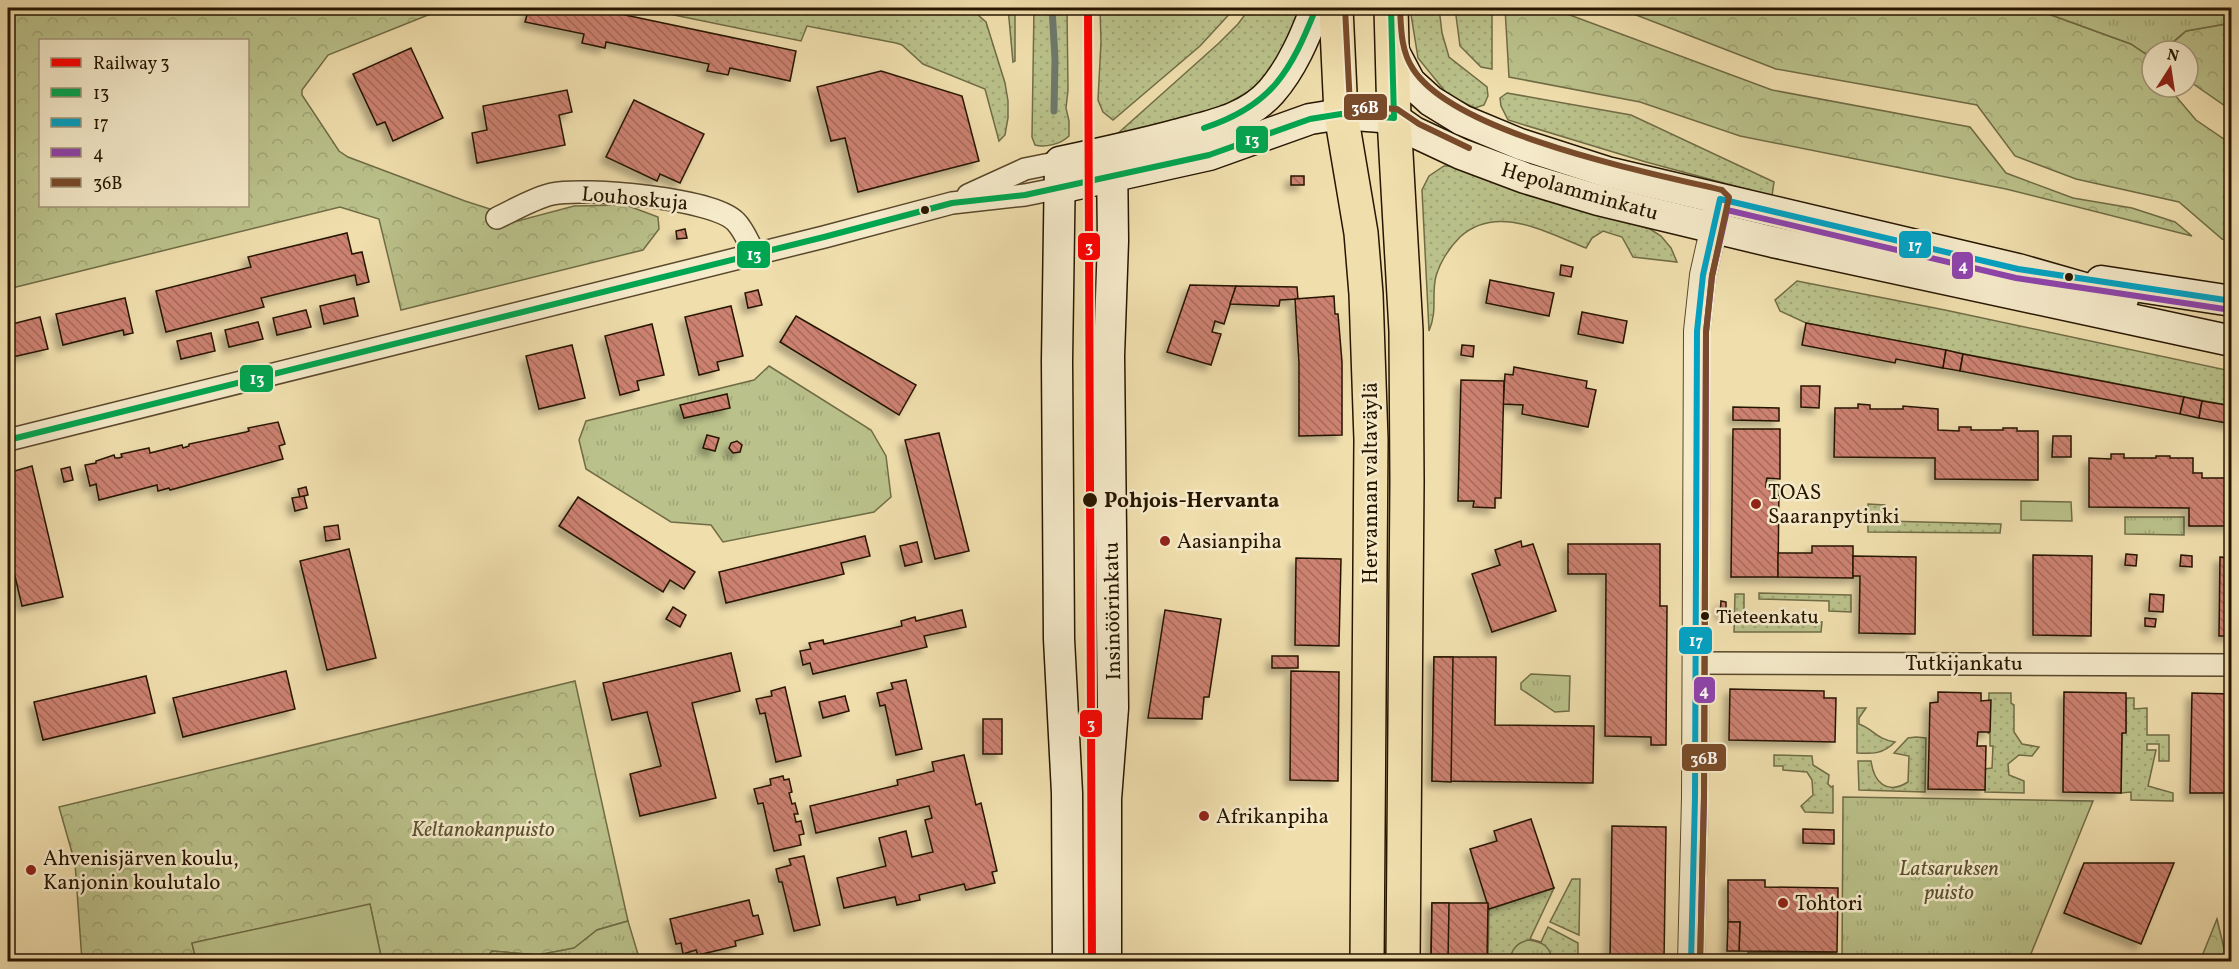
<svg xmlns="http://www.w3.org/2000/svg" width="2239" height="969" viewBox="0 0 2239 969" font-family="Vollkorn,serif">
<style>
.grass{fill:url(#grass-dots);stroke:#706c45;stroke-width:1.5}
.forest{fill:url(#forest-crowns);stroke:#706c45;stroke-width:1.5;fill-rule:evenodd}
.park{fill:url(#park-tufts);stroke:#706c45;stroke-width:1.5}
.pitch{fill:#bac18a;stroke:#706c45;stroke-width:1.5}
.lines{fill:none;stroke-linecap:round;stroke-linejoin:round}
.stream{stroke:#6e786c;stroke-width:7}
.building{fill:url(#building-back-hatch);stroke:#271600;stroke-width:1.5;filter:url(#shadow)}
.minor-casing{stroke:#59482b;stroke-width:24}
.tertiary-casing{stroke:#59482b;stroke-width:28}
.secondary-casing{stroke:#271600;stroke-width:33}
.primary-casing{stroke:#271600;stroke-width:36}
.trunk-casing{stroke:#271600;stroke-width:36}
.minor{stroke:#f5eaca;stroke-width:21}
.tertiary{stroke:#f5eaca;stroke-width:26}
.secondary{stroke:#f5eaca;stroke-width:30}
.primary{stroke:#f0dead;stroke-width:33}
.trunk{stroke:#f0dead;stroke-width:33}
.bus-1-casing{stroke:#f5eaca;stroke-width:10}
.bus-2-casing{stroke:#f5eaca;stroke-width:10}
.bus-3-casing{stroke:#f5eaca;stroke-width:10}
.bus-4-casing{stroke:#f5eaca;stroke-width:10}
.bus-1{stroke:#00a651;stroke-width:6}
.bus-2{stroke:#02a2c4;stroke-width:6}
.bus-3{stroke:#8e44ad;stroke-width:6}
.bus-4{stroke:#7a4b2a;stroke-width:6}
.rail-1-casing{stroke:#f5eaca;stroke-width:12}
.rail-1{stroke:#f00;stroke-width:8}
.bus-dot{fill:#271600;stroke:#f5eaca;stroke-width:2}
.poi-dot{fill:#8f2418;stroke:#f5eaca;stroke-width:2}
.labels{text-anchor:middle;stroke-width:5;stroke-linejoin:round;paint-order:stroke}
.bus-label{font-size:20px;fill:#271600;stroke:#f5eaca;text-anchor:start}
.street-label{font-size:21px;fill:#271600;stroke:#f5eaca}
.poi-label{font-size:21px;fill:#271600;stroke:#f5eaca;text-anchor:start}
.stop-label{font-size:21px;font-weight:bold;fill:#271600;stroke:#f5eaca;text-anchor:start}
.park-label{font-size:21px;font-style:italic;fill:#5a5230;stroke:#f5eaca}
.line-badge{stroke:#f5eaca;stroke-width:2}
.badge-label{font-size:16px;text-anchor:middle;font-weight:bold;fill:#fff}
</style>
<defs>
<pattern id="grass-dots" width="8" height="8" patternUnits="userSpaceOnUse" patternTransform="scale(1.5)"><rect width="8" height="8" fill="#bac18a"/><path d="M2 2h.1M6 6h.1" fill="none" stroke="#a0a575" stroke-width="1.8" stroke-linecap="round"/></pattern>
<pattern id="forest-crowns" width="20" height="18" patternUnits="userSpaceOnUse" patternTransform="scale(1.5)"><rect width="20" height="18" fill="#bac18a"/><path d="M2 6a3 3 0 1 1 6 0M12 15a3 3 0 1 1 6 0" fill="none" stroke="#a0a575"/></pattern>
<pattern id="park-tufts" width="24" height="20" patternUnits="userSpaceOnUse" patternTransform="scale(1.5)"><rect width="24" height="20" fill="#bac18a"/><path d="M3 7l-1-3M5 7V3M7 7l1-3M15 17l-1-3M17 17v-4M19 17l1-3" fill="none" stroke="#a0a575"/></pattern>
<pattern id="building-back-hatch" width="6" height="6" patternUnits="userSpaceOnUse" patternTransform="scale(1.5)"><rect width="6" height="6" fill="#cc8171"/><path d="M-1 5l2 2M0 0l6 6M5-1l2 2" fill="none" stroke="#a6695a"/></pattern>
<filter id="shadow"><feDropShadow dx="-5.5" dy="5.5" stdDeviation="3" flood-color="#0004"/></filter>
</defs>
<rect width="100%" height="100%" fill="#f0dead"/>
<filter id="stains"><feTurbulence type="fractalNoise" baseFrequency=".00333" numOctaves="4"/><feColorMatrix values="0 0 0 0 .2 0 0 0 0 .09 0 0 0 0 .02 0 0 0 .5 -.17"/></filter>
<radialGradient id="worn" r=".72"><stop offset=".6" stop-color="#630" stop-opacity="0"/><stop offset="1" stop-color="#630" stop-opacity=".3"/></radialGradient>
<g class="grass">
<path d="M640,8H970L986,22L1005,83L1008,101V118L1005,135L999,141L985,89L923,64L902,45L896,43L807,26L801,41Z"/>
<path d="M1008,8H1015V61L1013,62Z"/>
<path d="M1034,8H1067L1068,90L1066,108L1069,121V136C1061,144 1045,148 1035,145L1032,137Z"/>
<path d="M1100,8L1194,9L1235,8L1200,46L1113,120L1103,112L1098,100L1101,42Z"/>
<path d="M1250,8H1304L1282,54L1261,82L1248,92L1219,108L1116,135L1219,43L1238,24Z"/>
<path d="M1410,8H1439L1442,33L1449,57L1487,87L1488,96L1484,105L1475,108L1448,95L1418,58Z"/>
<path d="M1455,8H1492V69L1481,67L1460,46Z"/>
<path d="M1507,93L1631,115L1774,182L1772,196L1646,162L1508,120L1501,106L1500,98Z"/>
<path d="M1444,166H1459L1579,207L1650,229L1661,236L1671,248L1677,262L1633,257L1622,237L1603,231L1592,238L1586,248C1547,233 1497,203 1460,237C1448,249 1441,260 1436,276C1431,296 1438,309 1429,331L1422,190L1429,176Z"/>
<path d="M1797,281L1945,310L2231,371V406L1806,323L1780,311L1775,300Z"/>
<path d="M1868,504L1885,505L1884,521L2001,524L2000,533L1868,532Z"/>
<path d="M1759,593L1851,595V612L1829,611V601L1759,599Z"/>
<path d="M1735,594H1744V621L1822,622L1821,632H1734Z"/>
<path d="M1989,693H2011V703L2014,705V732L2022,744L2039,747L2032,756L2019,755L2008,764L2009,775L2024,781V793L1985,792V769L1992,768L1993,746H1990V734L1988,733Z"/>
<path d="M2126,698H2134V709L2147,708V735H2169V761H2159V744H2147V750H2156L2148,786L2173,793V801L2131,800V792L2121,793L2122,733L2126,732Z"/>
<path d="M1857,708H1866L1859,718V724C1875,730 1876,739 1895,742C1883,754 1873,754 1857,753Z"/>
<path d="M1916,737L1926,738L1925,792L1859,790L1858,761H1871C1874,783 1887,795 1908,782L1909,756L1894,753L1908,738Z"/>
<path d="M1774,755L1812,756L1813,765L1829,775L1828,784L1831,787L1833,786V813L1805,812L1801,806L1813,795L1812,780L1807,772L1783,770V766H1774Z"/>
<path d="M1572,879H1580L1579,935L1550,922Z"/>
<path d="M1554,888L1530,939L1541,942L1548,927L1578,943V961L1488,962L1489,909Z"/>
<path d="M1748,952L1836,953V961H1741V957H1748Z"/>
</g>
<g class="forest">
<path d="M8,8H455L428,15L328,55L302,90V95L339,151L348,157L465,201L496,211L514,222L574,206L626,205L658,217L659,229L643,250L401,310L379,219L340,207L8,289ZM40,40H248V206H40Z"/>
<path d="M1505,8H1551L1772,90L1970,127L2006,173L2073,198L2132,208L2175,222L2192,236L2006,189L1740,136L1640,102L1509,77Z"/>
<path d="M1618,8H2003L2043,12L2131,44L2152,58V87H2168L2196,120L2231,144V241L2222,239L2179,202L2076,179L2015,156L1977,105L1776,69Z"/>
<path d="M2231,23V110L2192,83L2188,77V51H2169L2167,48L2186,31Z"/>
<path d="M575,681L628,921L597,930L575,948L538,955L492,951L484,961H382L370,905L192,943L196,961H82L75,863L59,807Z"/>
<path d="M2217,919L2227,961H2200Z"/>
</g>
<g class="park">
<path d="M2003,8H2231V23L2186,31L2162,51H2152V58L2131,44L2043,12Z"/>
<path d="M769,366L871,430L886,456L891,497L874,512L723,542L711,525L671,522L586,469L579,440L586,421L754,380Z"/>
<path d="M2125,517H2184V535L2125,534Z"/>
<path d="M1531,674L1570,676L1569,711L1555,712L1521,689V683Z"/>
<path d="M1843,797L2093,801L2028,961L1842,962Z"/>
<path d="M628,921L640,961H484L492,951L538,955L574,948L597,930Z"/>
<path d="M1529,940C1543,942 1551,947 1552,961H1510C1511,949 1518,942 1529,940Z"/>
</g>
<g class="pitch">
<path d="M2021,501L2071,502L2072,521L2021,520Z"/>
<path d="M370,904L382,961H196L192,943Z"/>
</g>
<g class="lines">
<path class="stream" d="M1052,8L1055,59L1054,111"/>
</g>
<g class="building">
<path d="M529,8H592L796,51L790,81L730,68L728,75L707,71L709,64L606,42L605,48L582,43L584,34L525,22Z"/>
<path d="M411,48L443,118L393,141L385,122L377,125L353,74Z"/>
<path d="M881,71L962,96L979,161L858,192L845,138L831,141L817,87Z"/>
<path d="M567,90L572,112L559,115L565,145L477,163L472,133L487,130L483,106Z"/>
<path d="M634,100L704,134L680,183L660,174L657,181L606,157Z"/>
<rect x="1291" y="176" width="13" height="9"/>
<path d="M685,229L687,238L677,239L676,231Z"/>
<path d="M347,233L352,254L362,252L369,282L357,285L355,275L261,298L264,307L166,332L156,291L251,267L248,257Z"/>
<path d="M1561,265L1573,267L1571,277L1560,275Z"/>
<path d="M1490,280L1554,293L1549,316L1486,303Z"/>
<path d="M1190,285L1236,286L1224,324L1215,321L1212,332L1221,334L1211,365L1167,352Z"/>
<path d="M1236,286L1297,287L1298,299L1280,300L1279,306L1230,304Z"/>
<path d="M758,290L762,305L748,308L745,293Z"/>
<path d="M1334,296L1335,314H1338L1342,362V435L1299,436V363L1295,299Z"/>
<path d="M125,298L133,333L124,335L123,330L63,345L56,314Z"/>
<path d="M354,298L358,316L324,324L320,306Z"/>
<path d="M731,306L743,356L717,362L719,370L699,375L685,317Z"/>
<path d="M306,310L311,327L277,335L273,318Z"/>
<path d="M1582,312L1627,321L1623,343L1578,334Z"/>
<path d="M796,316L916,385L899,415L780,342Z"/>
<path d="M40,317L48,349L8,358V325Z"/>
<path d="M258,322L263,339L229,347L225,330Z"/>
<path d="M1806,323L1946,350L1943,368L1896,359L1895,363L1802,345Z"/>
<path d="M652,324L664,375L637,381L639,390L620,395L605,336Z"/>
<path d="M211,333L215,351L181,359L177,341Z"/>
<path d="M572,345L585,398L539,409L526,356Z"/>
<path d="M1462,345L1474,346L1473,357L1461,355Z"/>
<path d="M1946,350L1963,354L1960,371L1943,368Z"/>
<path d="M1963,354L2184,397L2180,414L1960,371Z"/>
<path d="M1514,367L1587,381L1586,388L1596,390L1588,427L1522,414L1523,405L1503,404L1505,374L1513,375Z"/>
<path d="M1461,380L1504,381L1501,498H1495V508L1473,507L1474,501H1458Z"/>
<path d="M1801,386H1820L1819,408L1801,407Z"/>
<path d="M727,394L730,408L684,418L680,405Z"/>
<path d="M2184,397L2202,401L2199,418L2180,414Z"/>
<path d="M2202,401L2232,406V424L2199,418Z"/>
<path d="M1858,404L1870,405V409H1903V406L1938,409V430L1959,431V427H1971V430H2003V428H2017V431H2038V480L1935,479V458L1834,457L1835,408H1858Z"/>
<path d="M1733,407L1779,408V421L1733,420Z"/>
<path d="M278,422L285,444L279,446L283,459L170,490L169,488L158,491L157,485L99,500L96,484L90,486L85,465L96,463V461L114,455L115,458H119L122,457L121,454L149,448L150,453L182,445L183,448L189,446V444L246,432L249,431L248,428Z"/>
<path d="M1733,429H1780V479L1767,478L1766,483V487L1779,488L1778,577H1731Z"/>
<path d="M939,433L969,551L935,559L905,440Z"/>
<path d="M707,435L719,438L715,451L703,448Z"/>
<path d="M2053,436H2071V457H2052Z"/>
<path d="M737,441L742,445L740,452L733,453L729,448L731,443Z"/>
<path d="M2111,454H2124V458H2156V456H2170V458H2193V473H2202V478H2232V526H2189V508L2089,507V458L2111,459Z"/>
<path d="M32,466L63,597L22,606L9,551L12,550L8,531V479L10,478L8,473Z"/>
<path d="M70,467L73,480L64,482L61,469Z"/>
<path d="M306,487L308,495L300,497L298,489Z"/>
<path d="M304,496L307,508L295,511L292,498Z"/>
<path d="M578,497L695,572L684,589L670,580L663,592L559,526Z"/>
<path d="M338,525L340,539L326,541L324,527Z"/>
<path d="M865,536L870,556L841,563L844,574L726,603L719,572Z"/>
<path d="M1521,541L1522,547L1533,544L1556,611L1492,632L1472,574L1500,565L1495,550Z"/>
<path d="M917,542L922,562L905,566L900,546Z"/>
<path d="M1568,544H1660V606H1667L1666,745H1651V737L1605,736L1606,574H1568Z"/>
<path d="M1812,546H1853V578L1778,577V553H1812Z"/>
<path d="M349,549L376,658L327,670L300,561Z"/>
<path d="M2126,554L2137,555L2136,566L2125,565Z"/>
<path d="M2033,555L2092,556L2091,636L2033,635Z"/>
<path d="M2181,555L2192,556V567L2180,566Z"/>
<path d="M1853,556L1916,557L1915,634L1859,633L1860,576H1853Z"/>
<path d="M2220,557L2232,558V636H2219Z"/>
<path d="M1296,558L1341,559L1339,646L1295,645Z"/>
<path d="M2150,594L2164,595L2163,612L2149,611Z"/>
<path d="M1721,601L1726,602V614H1720Z"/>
<path d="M673,607L686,615L680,627L666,619Z"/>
<path d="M962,610L966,627L924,636L927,647L813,674L810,663L803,665L800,651L811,649L809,643L823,640L824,644L902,626L901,621L915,617L916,621Z"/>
<path d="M1165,610L1221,619L1209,697H1204L1202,719L1148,718Z"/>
<path d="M2145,618L2156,619L2155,627L2145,626Z"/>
<path d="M731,653L740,691L692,703L716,798L640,816L630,774L661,766L647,712L612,720L603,683Z"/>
<rect x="1272" y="656" width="26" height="12"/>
<path d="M1434,657H1496L1495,725L1594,726L1593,783L1432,781Z"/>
<path d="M1434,657H1453L1451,782L1432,781Z"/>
<path d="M286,671L295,709L183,737L173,698Z"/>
<path d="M1291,671L1339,672L1338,781L1290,780Z"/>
<path d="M146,676L155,713L43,740L34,702Z"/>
<path d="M906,680L922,749L896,755L885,705L880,706L877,693L893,689L891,683Z"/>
<path d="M785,687L801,756L776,762L765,713L760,714L756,699L772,696L771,691Z"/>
<path d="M1730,689L1824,691V698H1836L1835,742L1729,740Z"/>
<path d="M1938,692L1981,693V701L1991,700L1990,732H1978L1977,746H1986L1985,790L1928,789L1930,703L1938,702Z"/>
<path d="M2064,692L2126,693V733H2122L2121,793L2063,792Z"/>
<path d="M2192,693L2232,694L2231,793H2190Z"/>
<path d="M845,696L849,711L823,718L819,702Z"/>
<rect x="983" y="719" width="19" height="35"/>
<path d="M964,755L976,805L981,803L997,871L992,872L995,883L966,890L964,884L919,895L920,900L897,905L895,897L844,908L837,878L886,866L879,838L906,831L912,857L933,852L925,820L932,818L929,806L816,833L810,806L898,785L897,780L934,771L932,762Z"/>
<path d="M783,776L784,780L789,779L792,792L789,793L792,804L795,803L798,814H794L796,822L801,821L804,834L799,835L801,845L774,851L763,803L758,804L754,789L771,785L770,779Z"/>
<path d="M1531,819L1554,888L1489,909L1470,849L1497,841L1494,831Z"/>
<path d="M1612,826L1666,827L1664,962H1610Z"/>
<path d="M1803,829L1834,830V844L1803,843Z"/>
<path d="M804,856L820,925L794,931L782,882H779L776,869L791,865L789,859Z"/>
<path d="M2084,863H2174L2141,944L2064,913Z"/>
<path d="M1728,880H1765V887L1838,888L1837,952L1739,951L1740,922H1728Z"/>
<path d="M749,900L753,916L758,915L763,934L735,941L736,946L698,955L696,950L683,954L681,943L676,944L670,919Z"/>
<path d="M1432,903H1488L1487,962H1431Z"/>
<path d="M1432,903H1449L1448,962H1431Z"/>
<path d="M1728,922H1740L1739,951H1727Z"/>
</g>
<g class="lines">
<defs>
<g id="minor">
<path d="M968,195L1025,169L1060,162"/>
<path d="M497,218C514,210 534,198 552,194C584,187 714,198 736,222C744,230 749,244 755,254"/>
<path d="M8,440L824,237L952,203L1025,195L1060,188"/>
<path d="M1696,663L2232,665"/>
</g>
<path id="tertiary" d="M1691,962L1695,797L1697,331L1703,275L1718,208"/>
<g id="secondary">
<path d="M1392,48L1410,82L1431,101L1462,120L1520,144L1607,172L2018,269L2123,299"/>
<path d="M1060,188L1209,155L1310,119L1341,114L1394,118L1414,132L1461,154L1525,178L1598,200L1773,242L2232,341"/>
<path d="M2101,281L2232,301"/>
<path d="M1068,962L1067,793L1059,639L1057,361L1060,162C1097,154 1134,146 1172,136C1207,126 1245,121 1271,92C1292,68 1305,37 1316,8"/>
<path d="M1106,962V799L1113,708L1109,356L1113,241L1112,158"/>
</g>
<g id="primary">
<path d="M1341,114L1361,233L1366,294L1371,440L1367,962"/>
<path d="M1394,118L1406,331L1407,482L1403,962"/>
</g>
<g id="trunk">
<path d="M1336,8L1341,114"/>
<path d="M1391,8L1394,118"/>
</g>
</defs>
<use href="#minor" class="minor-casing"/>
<use href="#tertiary" class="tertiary-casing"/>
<use href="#secondary" class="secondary-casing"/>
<use href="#primary" class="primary-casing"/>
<use href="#trunk" class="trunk-casing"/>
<use href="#minor" class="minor"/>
<use href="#tertiary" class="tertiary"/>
<use href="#secondary" class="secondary"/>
<use href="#primary" class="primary"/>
<use href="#trunk" class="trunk"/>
<defs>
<g id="bus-1">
<path d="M1204,128C1272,106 1291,71 1316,8"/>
<path d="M8,440L824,237L952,203L1025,195L1209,155L1310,119L1341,114L1394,118L1391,8"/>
</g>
<path id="bus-2" d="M1691,962L1695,797L1697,331L1703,275L1720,199L2018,269L2232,301"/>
<path id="bus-3" d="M1700,962L1704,797L1706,332L1712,276L1727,210L2016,278L2231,310"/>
<g id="bus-4">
<path d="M1345,8L1350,106L1397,109L1419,124L1469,148"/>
<path d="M1400,8C1401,29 1401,51 1413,69C1455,134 1646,172 1722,190L1729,197L1712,276L1706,332L1704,797L1700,962"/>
</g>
</defs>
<use href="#bus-1" class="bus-1-casing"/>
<use href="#bus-2" class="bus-2-casing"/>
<use href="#bus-3" class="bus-3-casing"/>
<use href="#bus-4" class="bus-4-casing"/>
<use href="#bus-1" class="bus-1"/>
<use href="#bus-2" class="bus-2"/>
<use href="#bus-3" class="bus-3"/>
<use href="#bus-4" class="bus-4"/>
<defs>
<path id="rail-1" d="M1088,8L1092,962"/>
</defs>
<use href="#rail-1" class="rail-1-casing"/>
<use href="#rail-1" class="rail-1"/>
</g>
<g class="bus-dot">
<circle cx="925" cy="210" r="5"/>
<circle cx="2069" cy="277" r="5"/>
<circle cx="1090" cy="500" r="8"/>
<circle cx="1705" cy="616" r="5"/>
</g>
<g class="poi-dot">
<circle cx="1756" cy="504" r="6"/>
<circle cx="1165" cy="541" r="6"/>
<circle cx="1204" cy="816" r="6"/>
<circle cx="31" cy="870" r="6"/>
<circle cx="1783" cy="903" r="6"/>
</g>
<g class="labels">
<g class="bus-label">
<text x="1716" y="623">Tieteenkatu</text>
</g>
<g class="street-label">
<text transform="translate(1580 191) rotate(16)" y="7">Hepolamminkatu</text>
<text transform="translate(635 198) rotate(5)" y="7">Louhoskuja</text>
<text transform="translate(1370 483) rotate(-90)" y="7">Hervannan valtaväylä</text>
<text transform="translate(1112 611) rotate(-91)" y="7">Insinöörinkatu</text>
<text x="1964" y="670">Tutkijankatu</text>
</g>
<g class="poi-label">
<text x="1768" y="499">TOAS<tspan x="1768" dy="24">Saaranpytinki</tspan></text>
<text x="1177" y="548">Aasianpiha</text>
<text x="1216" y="823">Afrikanpiha</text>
<text x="43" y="865">Ahvenisjärven koulu,<tspan x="43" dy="24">Kanjonin koulutalo</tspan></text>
<text x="1795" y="910">Tohtori</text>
</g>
<g class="stop-label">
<text x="1104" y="507">Pohjois-Hervanta</text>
</g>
<g class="park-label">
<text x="483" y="836">Keltanokanpuisto</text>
<text x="1949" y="875">Latsaruksen<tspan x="1949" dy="24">puisto</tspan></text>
</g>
</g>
<g class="line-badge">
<rect x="1343" y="93" width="45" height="28" rx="6" fill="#7a4b2a"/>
<rect x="1235" y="125" width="34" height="29" rx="6" fill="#00a651"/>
<rect x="1898" y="230" width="34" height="29" rx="6" fill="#02a2c4"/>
<rect x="1077" y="232" width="24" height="29" rx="6" fill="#f00"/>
<rect x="736" y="240" width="35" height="29" rx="6" fill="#00a651"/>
<rect x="1951" y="251" width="23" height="29" rx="6" fill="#8e44ad"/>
<rect x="239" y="364" width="35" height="29" rx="6" fill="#00a651"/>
<rect x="1678" y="626" width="35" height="29" rx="6" fill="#02a2c4"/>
<rect x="1693" y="676" width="23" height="28" rx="6" fill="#8e44ad"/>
<rect x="1079" y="709" width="24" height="29" rx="6" fill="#f00"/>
<rect x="1681" y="743" width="46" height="29" rx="6" fill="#7a4b2a"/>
</g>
<g class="badge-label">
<text x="1365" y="113">36B</text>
<text x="1252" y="145">13</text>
<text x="1915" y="251">17</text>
<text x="1089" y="252">3</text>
<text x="754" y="260">13</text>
<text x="1963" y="271">4</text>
<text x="257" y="384">13</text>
<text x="1696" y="646">17</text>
<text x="1704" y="696">4</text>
<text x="1091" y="729">3</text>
<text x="1704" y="764">36B</text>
</g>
<rect width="2239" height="969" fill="none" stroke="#f0dead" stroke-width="30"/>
<rect x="9" y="9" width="2221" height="951" fill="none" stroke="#271600" stroke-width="3"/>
<rect x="15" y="15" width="2209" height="939" fill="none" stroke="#271600" stroke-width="1.5"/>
<rect x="39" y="39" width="210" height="168" fill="#f5eaca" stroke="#a39579" stroke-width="1.5"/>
<rect x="51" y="58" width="30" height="9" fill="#ff0000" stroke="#a39579" stroke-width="1.5"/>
<text x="93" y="69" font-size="18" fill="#271600">Railway 3</text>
<rect x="51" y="88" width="30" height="9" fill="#00a651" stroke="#a39579" stroke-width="1.5"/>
<text x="93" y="99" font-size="18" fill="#271600">13</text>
<rect x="51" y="118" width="30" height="9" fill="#02a2c4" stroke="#a39579" stroke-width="1.5"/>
<text x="93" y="129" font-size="18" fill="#271600">17</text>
<rect x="51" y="148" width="30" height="9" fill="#8e44ad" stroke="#a39579" stroke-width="1.5"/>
<text x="93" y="159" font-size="18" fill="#271600">4</text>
<rect x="51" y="178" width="30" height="9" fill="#7a4b2a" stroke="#a39579" stroke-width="1.5"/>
<text x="93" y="189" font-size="18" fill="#271600">36B</text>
<g transform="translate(2170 69) rotate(12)"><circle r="28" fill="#f5eaca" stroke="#a39579" stroke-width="1.5"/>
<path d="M0-4.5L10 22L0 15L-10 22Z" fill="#8f2418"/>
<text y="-9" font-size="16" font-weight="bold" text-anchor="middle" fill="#271600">N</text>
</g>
<rect width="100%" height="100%" filter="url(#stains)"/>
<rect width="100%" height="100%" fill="url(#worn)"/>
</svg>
